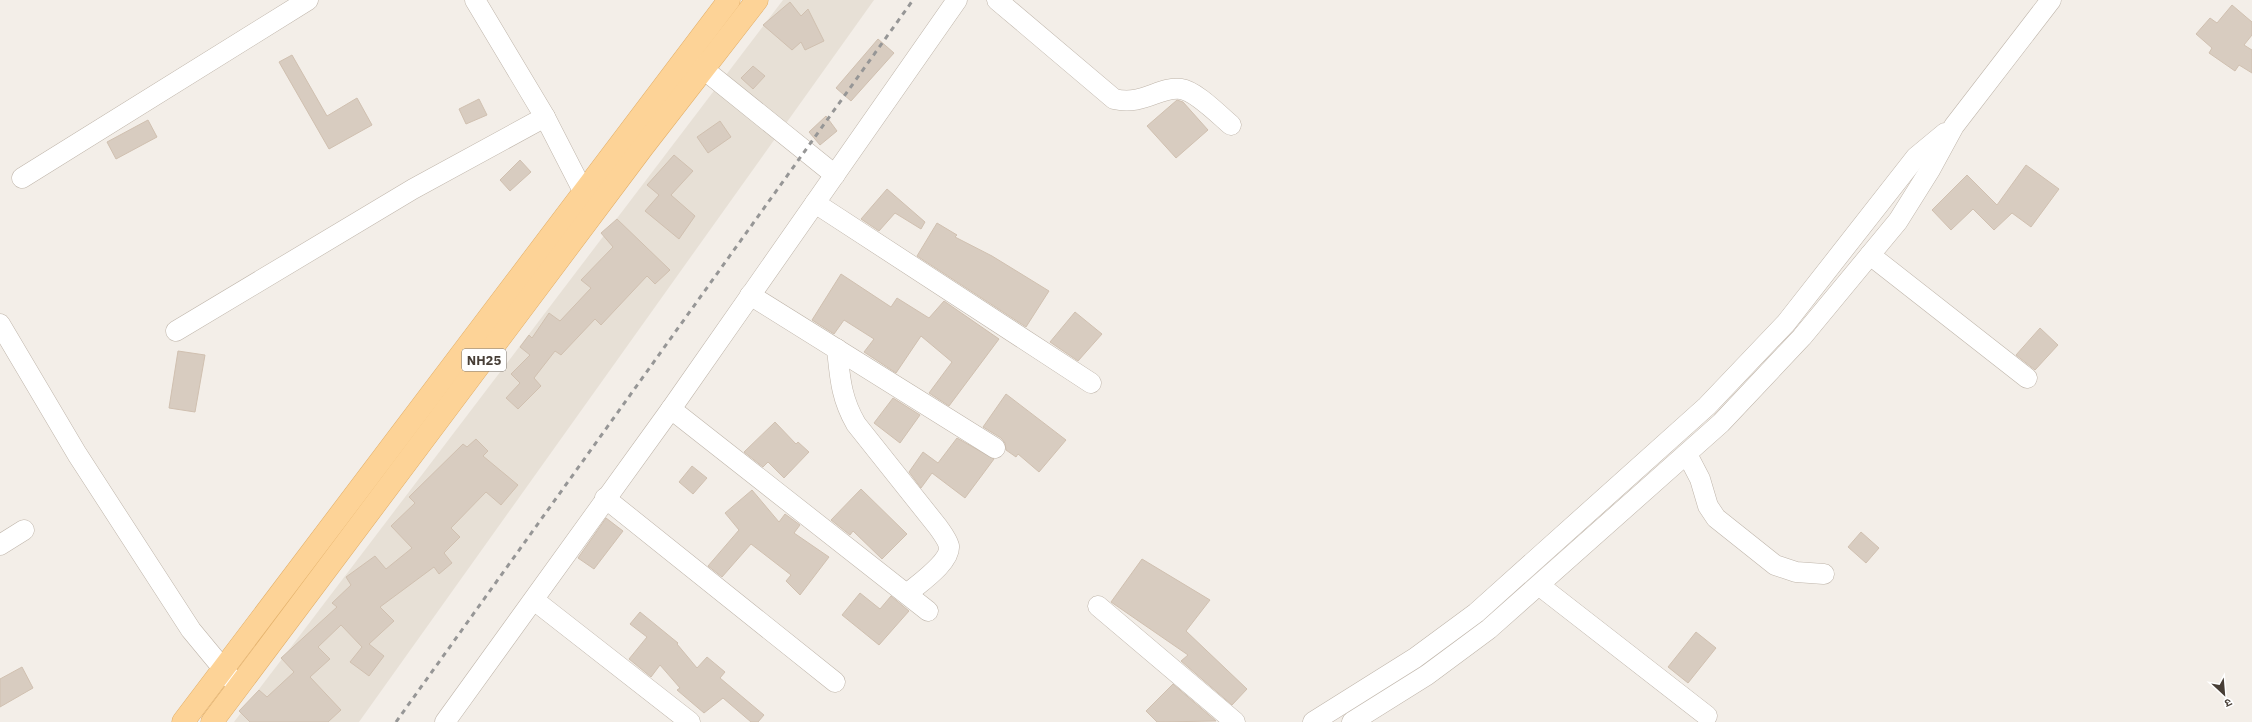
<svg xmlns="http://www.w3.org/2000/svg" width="2252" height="722" viewBox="0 0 2252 722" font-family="'IBM Plex Sans','Noto Sans Devanagari',sans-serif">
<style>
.residential{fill:#e7e0d6}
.building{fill:#d8ccc0;stroke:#d0c0b0}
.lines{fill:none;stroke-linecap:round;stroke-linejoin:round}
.minor-casing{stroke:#bfb5aa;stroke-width:21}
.major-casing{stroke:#e2ae67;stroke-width:23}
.minor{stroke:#fff;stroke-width:20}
.major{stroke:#fdd397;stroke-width:22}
.rail{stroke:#969696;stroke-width:3;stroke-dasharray:5 5;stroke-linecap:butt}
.labels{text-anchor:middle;stroke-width:3;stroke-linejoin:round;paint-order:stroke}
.shield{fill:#fff;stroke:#7e7872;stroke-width:1}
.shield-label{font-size:13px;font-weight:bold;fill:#473e36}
</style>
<rect width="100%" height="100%" fill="#f3eee8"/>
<path class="residential" d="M783,0H874L359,722H234Z"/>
<g class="building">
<path d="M790,2L801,16L808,9L824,41L805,50L801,42L792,50L763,25Z"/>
<path d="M2232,5L2252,22V35L2244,45L2252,50V73L2239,65L2235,71L2209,53L2212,48L2196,34L2210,18L2217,23Z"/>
<path d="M878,39L894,53L851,101L836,88Z"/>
<path d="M292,55L327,116L357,98L372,125L329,149L279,62Z"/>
<path d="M753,66L765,76L753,89L741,78Z"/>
<path d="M479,99L487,115L466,124L459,109Z"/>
<path d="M1177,100L1183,102L1208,130L1176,158L1147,126Z"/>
<path d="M826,116L837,131L820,145L809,132Z"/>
<path d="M148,120L157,137L116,159L107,142Z"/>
<path d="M720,121L731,137L708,153L697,137Z"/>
<path d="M674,155L693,171L671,195L695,216L679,239L645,211L659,195L647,185Z"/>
<path d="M520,160L531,172L510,191L500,180Z"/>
<path d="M2026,165L2059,189L2031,227L2012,213L1994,230L1973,209L1951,230L1932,210L1967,175L1997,205Z"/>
<path d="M887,189L925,222L921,229L895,213L879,231L861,219Z"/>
<path d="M617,219L670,270L655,284L647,276L601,325L595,319L561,355L555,351L534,378L541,386L518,409L506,398L520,383L511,374L530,355L520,347L529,335L532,338L549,313L560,321L591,288L581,280L613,247L601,233Z"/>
<path d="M937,223L957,235L955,237L992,256L1049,291L1026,327L917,256Z"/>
<path d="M841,274L891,307L897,298L929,318L944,301L999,339L949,406L929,393L952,362L921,336L896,373L864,352L874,339L844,320L834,334L812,320Z"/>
<path d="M1075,312L1102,334L1078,361L1050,342Z"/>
<path d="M2040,328L2058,345L2035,370L2016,355Z"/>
<path d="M178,351L205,355L195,412L169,408Z"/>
<path d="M1006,394L1066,440L1039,472L1018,454L1016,457L1006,450L1005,443L1001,438L983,427Z"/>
<path d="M893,398L920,415L900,443L874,423Z"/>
<path d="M775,422L796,444L798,442L809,452L784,478L768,462L763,467L744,452Z"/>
<path d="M957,438L994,459L965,498L932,473L921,488L909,472L923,452L938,463Z"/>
<path d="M476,439L488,451L483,456L518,485L501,505L486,492L451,528L460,537L444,553L452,563L439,574L434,567L380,607L394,621L369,644L384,656L369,676L350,662L362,647L341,625L318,647L330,659L310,677L341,710L328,722H250L239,711L259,690L267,697L294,672L281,658L337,607L332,603L351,585L346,577L375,556L386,569L412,548L391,526L415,503L409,497L463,444L467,447Z"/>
<path d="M692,466L707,478L693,494L679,482Z"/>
<path d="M861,489L907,534L882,559L853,531L850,535L831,520Z"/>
<path d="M752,490L779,522L785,514L800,525L794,533L829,557L800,595L786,581L791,575L751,544L722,577L708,566L739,530L725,513Z"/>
<path d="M606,518L623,531L594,569L578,558Z"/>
<path d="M1861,532L1879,548L1866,563L1848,547Z"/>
<path d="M1142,559L1210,600L1186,631L1247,689L1232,705L1181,661L1188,655L1111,602Z"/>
<path d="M860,593L880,609L891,596L909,611L879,645L842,615Z"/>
<path d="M640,612L678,643L677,644L697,668L707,657L725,672L720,678L764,715L758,722H751L723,698L704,713L677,690L680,688L660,665L651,677L629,659L647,637L630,624Z"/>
<path d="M1696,632L1716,648L1688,683L1668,667Z"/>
<path d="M22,667L33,688L0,707V679Z"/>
<path d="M1173,684L1216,721L1157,722L1146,711Z"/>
</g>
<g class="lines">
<defs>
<g id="minor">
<path d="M475,0L545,117L583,191"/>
<path d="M997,0L1114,99C1144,106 1159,86 1181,89C1196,91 1219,115 1231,125"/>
<path d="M691,59L835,175"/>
<path d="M22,178L308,0"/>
<path d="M815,203L1091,383"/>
<path d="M1870,255L2027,378"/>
<path d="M750,295L995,448"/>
<path d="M0,324L77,454L191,630L234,682"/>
<path d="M176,331L413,189L545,117"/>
<path d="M837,349C840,378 841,398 856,424L938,527C942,533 947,539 949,546C951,562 918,584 907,594"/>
<path d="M671,409L928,611"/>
<path d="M1687,454L1700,479L1708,506L1716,518L1775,565L1796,572L1824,574"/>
<path d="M605,498L835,682"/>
<path d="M0,545L24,530"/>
<path d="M1540,586L1707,716"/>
<path d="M534,600L690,722"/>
<path d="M1098,606L1235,722"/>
<path d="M445,722L671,409L957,0"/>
<path d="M1313,722L1415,658L1476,613L1707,406L1786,323L1916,157L1945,133"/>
<path d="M1352,722L1427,675L1489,629L1721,423L1802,337L1898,221L1930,170L1954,126L2051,0"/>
</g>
<g id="major">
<path d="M183,722L729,0"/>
<path d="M212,722L643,147L757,0"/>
</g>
</defs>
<use href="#minor" class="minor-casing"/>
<use href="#major" class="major-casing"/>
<use href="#minor" class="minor"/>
<use href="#major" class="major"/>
<path class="rail" d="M396,722L913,0"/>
</g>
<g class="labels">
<rect class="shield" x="462" y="349" width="44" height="22" rx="3"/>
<g class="shield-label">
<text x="484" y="365">NH25</text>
</g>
</g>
<g transform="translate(2224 694) rotate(154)" stroke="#ffffff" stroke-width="3" paint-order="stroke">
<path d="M0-3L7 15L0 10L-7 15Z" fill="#473e36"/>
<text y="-6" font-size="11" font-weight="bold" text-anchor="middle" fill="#473e36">उ</text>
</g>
</svg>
